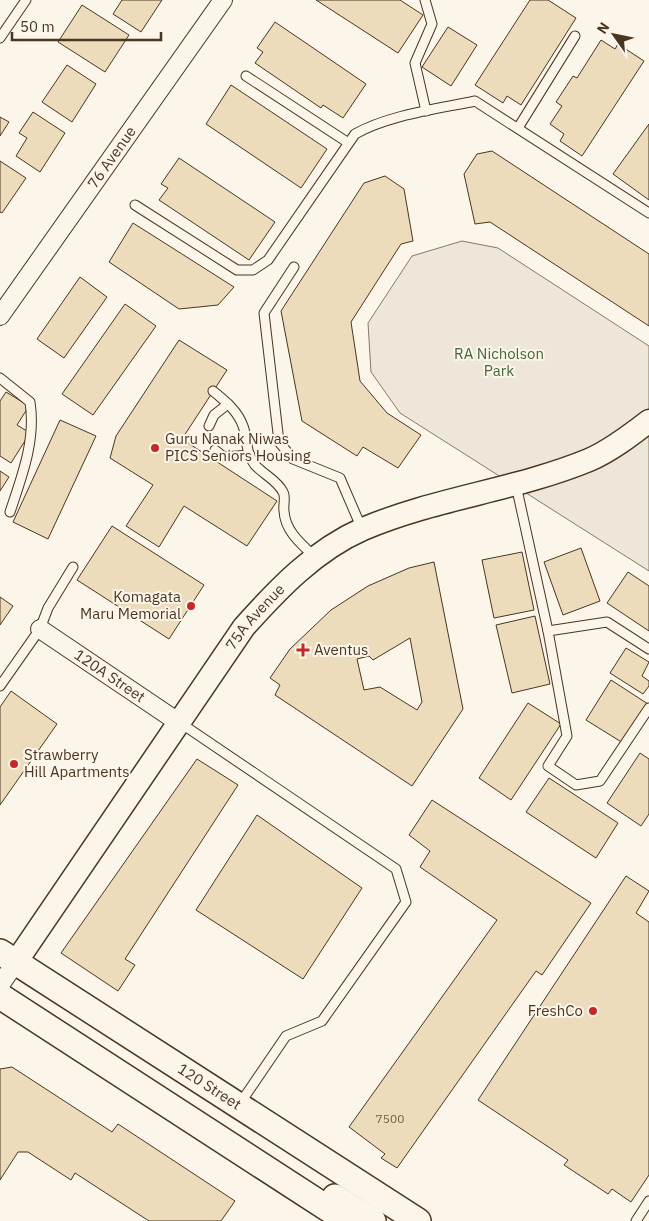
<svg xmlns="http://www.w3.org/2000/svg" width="649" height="1221" viewBox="0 0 649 1221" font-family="'IBM Plex Sans',sans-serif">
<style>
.green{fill:#ede6d9;stroke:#887966}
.building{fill:#ecdcbc;stroke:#4a3520;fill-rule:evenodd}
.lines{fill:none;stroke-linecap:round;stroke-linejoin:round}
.service-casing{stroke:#4a3520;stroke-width:11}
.minor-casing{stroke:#4a3520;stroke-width:20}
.tertiary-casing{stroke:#4a3520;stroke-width:25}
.secondary-casing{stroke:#4a3520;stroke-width:28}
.service{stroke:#fbf6e9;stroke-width:9}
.minor{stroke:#fbf6e9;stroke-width:18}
.tertiary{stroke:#fbf6e9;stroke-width:22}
.secondary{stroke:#fbf6e9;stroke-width:25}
.poi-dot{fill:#c62828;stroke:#fbf6e9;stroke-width:2}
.labels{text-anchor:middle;stroke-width:4;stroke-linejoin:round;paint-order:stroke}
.number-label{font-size:12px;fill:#725f47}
.street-label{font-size:15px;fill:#4a3520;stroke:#fbf6e9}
.park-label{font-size:15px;fill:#436837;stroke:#fbf6e9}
.poi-label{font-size:15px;fill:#4a3520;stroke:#fbf6e9;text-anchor:start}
</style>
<rect width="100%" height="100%" fill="#fbf6e9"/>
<path class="green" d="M462,241L498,248L649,346V571L400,413L371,372L368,323L412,256Z"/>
<g class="building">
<path d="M122,0H162L141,32L113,14Z"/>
<path d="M316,0H400L423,15L398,53Z"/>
<path d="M530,0H548L576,18L521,105L507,96L503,103L475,85Z"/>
<path d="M82,5L129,35L105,72L58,42Z"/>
<path d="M275,22L366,84L343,118L323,105L321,108L255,63L263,52L257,48Z"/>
<path d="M448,27L477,45L451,86L422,67Z"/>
<path d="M601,40L615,49L618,44L644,61L582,156L560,141L564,134L550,124L562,106L556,102L573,76L577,78Z"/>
<path d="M67,65L96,84L72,122L42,102Z"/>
<path d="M231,85L327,149L301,188L206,124Z"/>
<path d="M33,112L65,133L40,172L16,156L27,138L19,133Z"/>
<path d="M0,117L9,122L0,136Z"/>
<path d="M649,124V200L613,174Z"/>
<path d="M492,151L649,254V326L490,222L475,224L464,174L477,154Z"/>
<path d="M179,158L275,222L249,260L159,200L168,188L161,184Z"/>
<path d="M0,161L26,178L2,213L0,212Z"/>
<path d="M385,176L404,189L413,241L401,244L351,322L360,381L387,413L421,435L398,468L363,447L357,456L302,421L281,311L364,183Z"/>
<path d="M133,223L234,287L218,305L179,309L109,262Z"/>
<path d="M80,277L107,297L64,358L37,339Z"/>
<path d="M125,304L156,326L93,415L62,394Z"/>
<path d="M179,340L227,370L182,439L277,501L247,546L184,506L159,547L126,526L153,485L110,458L116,436Z"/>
<path d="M6,392L29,406L17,425L30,433L11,463L0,456V401Z"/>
<path d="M60,420L96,436L48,539L13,522Z"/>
<path d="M0,471L9,477L0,491Z"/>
<path d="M112,526L204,585L169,639L77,580Z"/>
<path d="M581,548L600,601L563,615L544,562Z"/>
<path d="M522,552L534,610L494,618L482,560Z"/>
<path d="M434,562L463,709L412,786L275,695L280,685L270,678L290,649L331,610L368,586L409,568ZM410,638L422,702L417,710L380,687L364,690L357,659L369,656L373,660Z"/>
<path d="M628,572L649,586V631L607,603Z"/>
<path d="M0,597L13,606L0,625Z"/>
<path d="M535,616L550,684L512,693L496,625Z"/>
<path d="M626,648L649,662L642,676L649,681V686L643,694L610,673Z"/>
<path d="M611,680L648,704L623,743L586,720Z"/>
<path d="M11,691L57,724L0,805V707Z"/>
<path d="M528,703L561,724L511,800L479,778Z"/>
<path d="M640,753L649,759V814L641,826L607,803Z"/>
<path d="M197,759L238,785L125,959L135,965L118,991L61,953Z"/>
<path d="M549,778L618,823L596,858L526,812Z"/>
<path d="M432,800L591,903L542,975L536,971L397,1168L381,1158L385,1154L349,1127L497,920L420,867L430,851L409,835Z"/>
<path d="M257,815L362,888L303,979L196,910Z"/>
<path d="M626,876L649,891L636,913L649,922V1175L631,1202L612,1189L608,1194L564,1165L568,1160L478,1100Z"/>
<path d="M12,1067L112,1132L118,1124L235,1201L221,1221H149L75,1173L71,1180L28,1152H18L0,1180V1069Z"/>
</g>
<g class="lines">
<defs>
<g id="service">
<path d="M425,0L432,24L415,63L426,111"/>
<path d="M0,38L26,0"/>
<path d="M246,76L347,142"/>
<path d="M518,128L575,36"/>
<path d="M135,205L237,270H253L268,260L355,134C389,115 437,109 475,101L649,213"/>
<path d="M294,267L264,313L279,442L293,459L340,478L362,529"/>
<path d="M0,378L30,402C36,440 22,476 10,512"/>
<path d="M213,391C225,401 237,410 243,426C248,439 245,453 255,465C264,475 277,480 283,492C286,497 283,505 284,511C285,531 301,544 315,557"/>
<path d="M209,426L214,415L228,404"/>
<path d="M215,450L224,457L250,455"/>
<path d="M516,485L548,631L567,736L548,766L576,785L600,781L649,708"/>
<path d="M548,631L607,622L649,649"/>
<path d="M0,686L40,629L48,608L73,567"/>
<path d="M179,722L396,869L406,902L322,1021L286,1036L239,1105"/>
<path d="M636,1221L649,1201"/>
</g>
<g id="minor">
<path id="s1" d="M0,316L223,0"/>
<path id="s2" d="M40,629L178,722"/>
<path d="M0,985L16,962"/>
</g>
<g id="tertiary">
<path id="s3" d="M16,962L244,627C278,589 315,550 363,529C436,498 516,490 589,460C610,451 631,435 649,421"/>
</g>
<g id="secondary">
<path id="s4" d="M0,952L418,1221"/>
<path d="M0,996L347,1221"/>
<path d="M335,1197L373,1221"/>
</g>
</defs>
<use href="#service" class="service-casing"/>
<use href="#minor" class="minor-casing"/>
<use href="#tertiary" class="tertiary-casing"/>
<use href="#secondary" class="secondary-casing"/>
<use href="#service" class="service"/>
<use href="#minor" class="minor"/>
<use href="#tertiary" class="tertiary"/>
<use href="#secondary" class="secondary"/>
</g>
<g class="poi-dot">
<circle cx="155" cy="448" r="5"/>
<circle cx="191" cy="606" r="5"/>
<path d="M300.5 642.5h5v5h5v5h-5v5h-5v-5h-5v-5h5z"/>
<circle cx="14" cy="764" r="5"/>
<circle cx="593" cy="1011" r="5"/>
</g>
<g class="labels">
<g class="number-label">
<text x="390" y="1123">7500</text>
</g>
<g class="street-label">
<text dy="5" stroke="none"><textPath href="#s1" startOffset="194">76 Avenue</textPath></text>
<text dy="5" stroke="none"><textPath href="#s3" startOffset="420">75A Avenue</textPath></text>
<text dy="5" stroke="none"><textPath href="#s2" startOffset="84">120A Street</textPath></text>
<text dy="5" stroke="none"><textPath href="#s4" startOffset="249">120 Street</textPath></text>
</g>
<g class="park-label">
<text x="499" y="359">RA Nicholson<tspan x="499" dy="17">Park</tspan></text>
</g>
<g class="poi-label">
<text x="165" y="444">Guru Nanak Niwas<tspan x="165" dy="17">PICS Seniors Housing</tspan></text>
<text x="181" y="602" text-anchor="end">Komagata<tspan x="181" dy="17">Maru Memorial</tspan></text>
<text x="314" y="655">Aventus</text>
<text x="24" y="760">Strawberry<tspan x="24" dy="17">Hill Apartments</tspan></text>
<text x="583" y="1016" text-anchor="end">FreshCo</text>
</g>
</g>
<g transform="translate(614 35) rotate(303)" stroke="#fbf6e9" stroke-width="4" paint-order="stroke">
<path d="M0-4L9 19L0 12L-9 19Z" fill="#4a3520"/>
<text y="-8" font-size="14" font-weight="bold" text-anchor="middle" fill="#4a3520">N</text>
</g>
<path d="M12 32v8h149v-8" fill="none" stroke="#4a3520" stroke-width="2.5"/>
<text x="20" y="32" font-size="15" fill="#4a3520" stroke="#fbf6e9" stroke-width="4" paint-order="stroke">50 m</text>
</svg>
